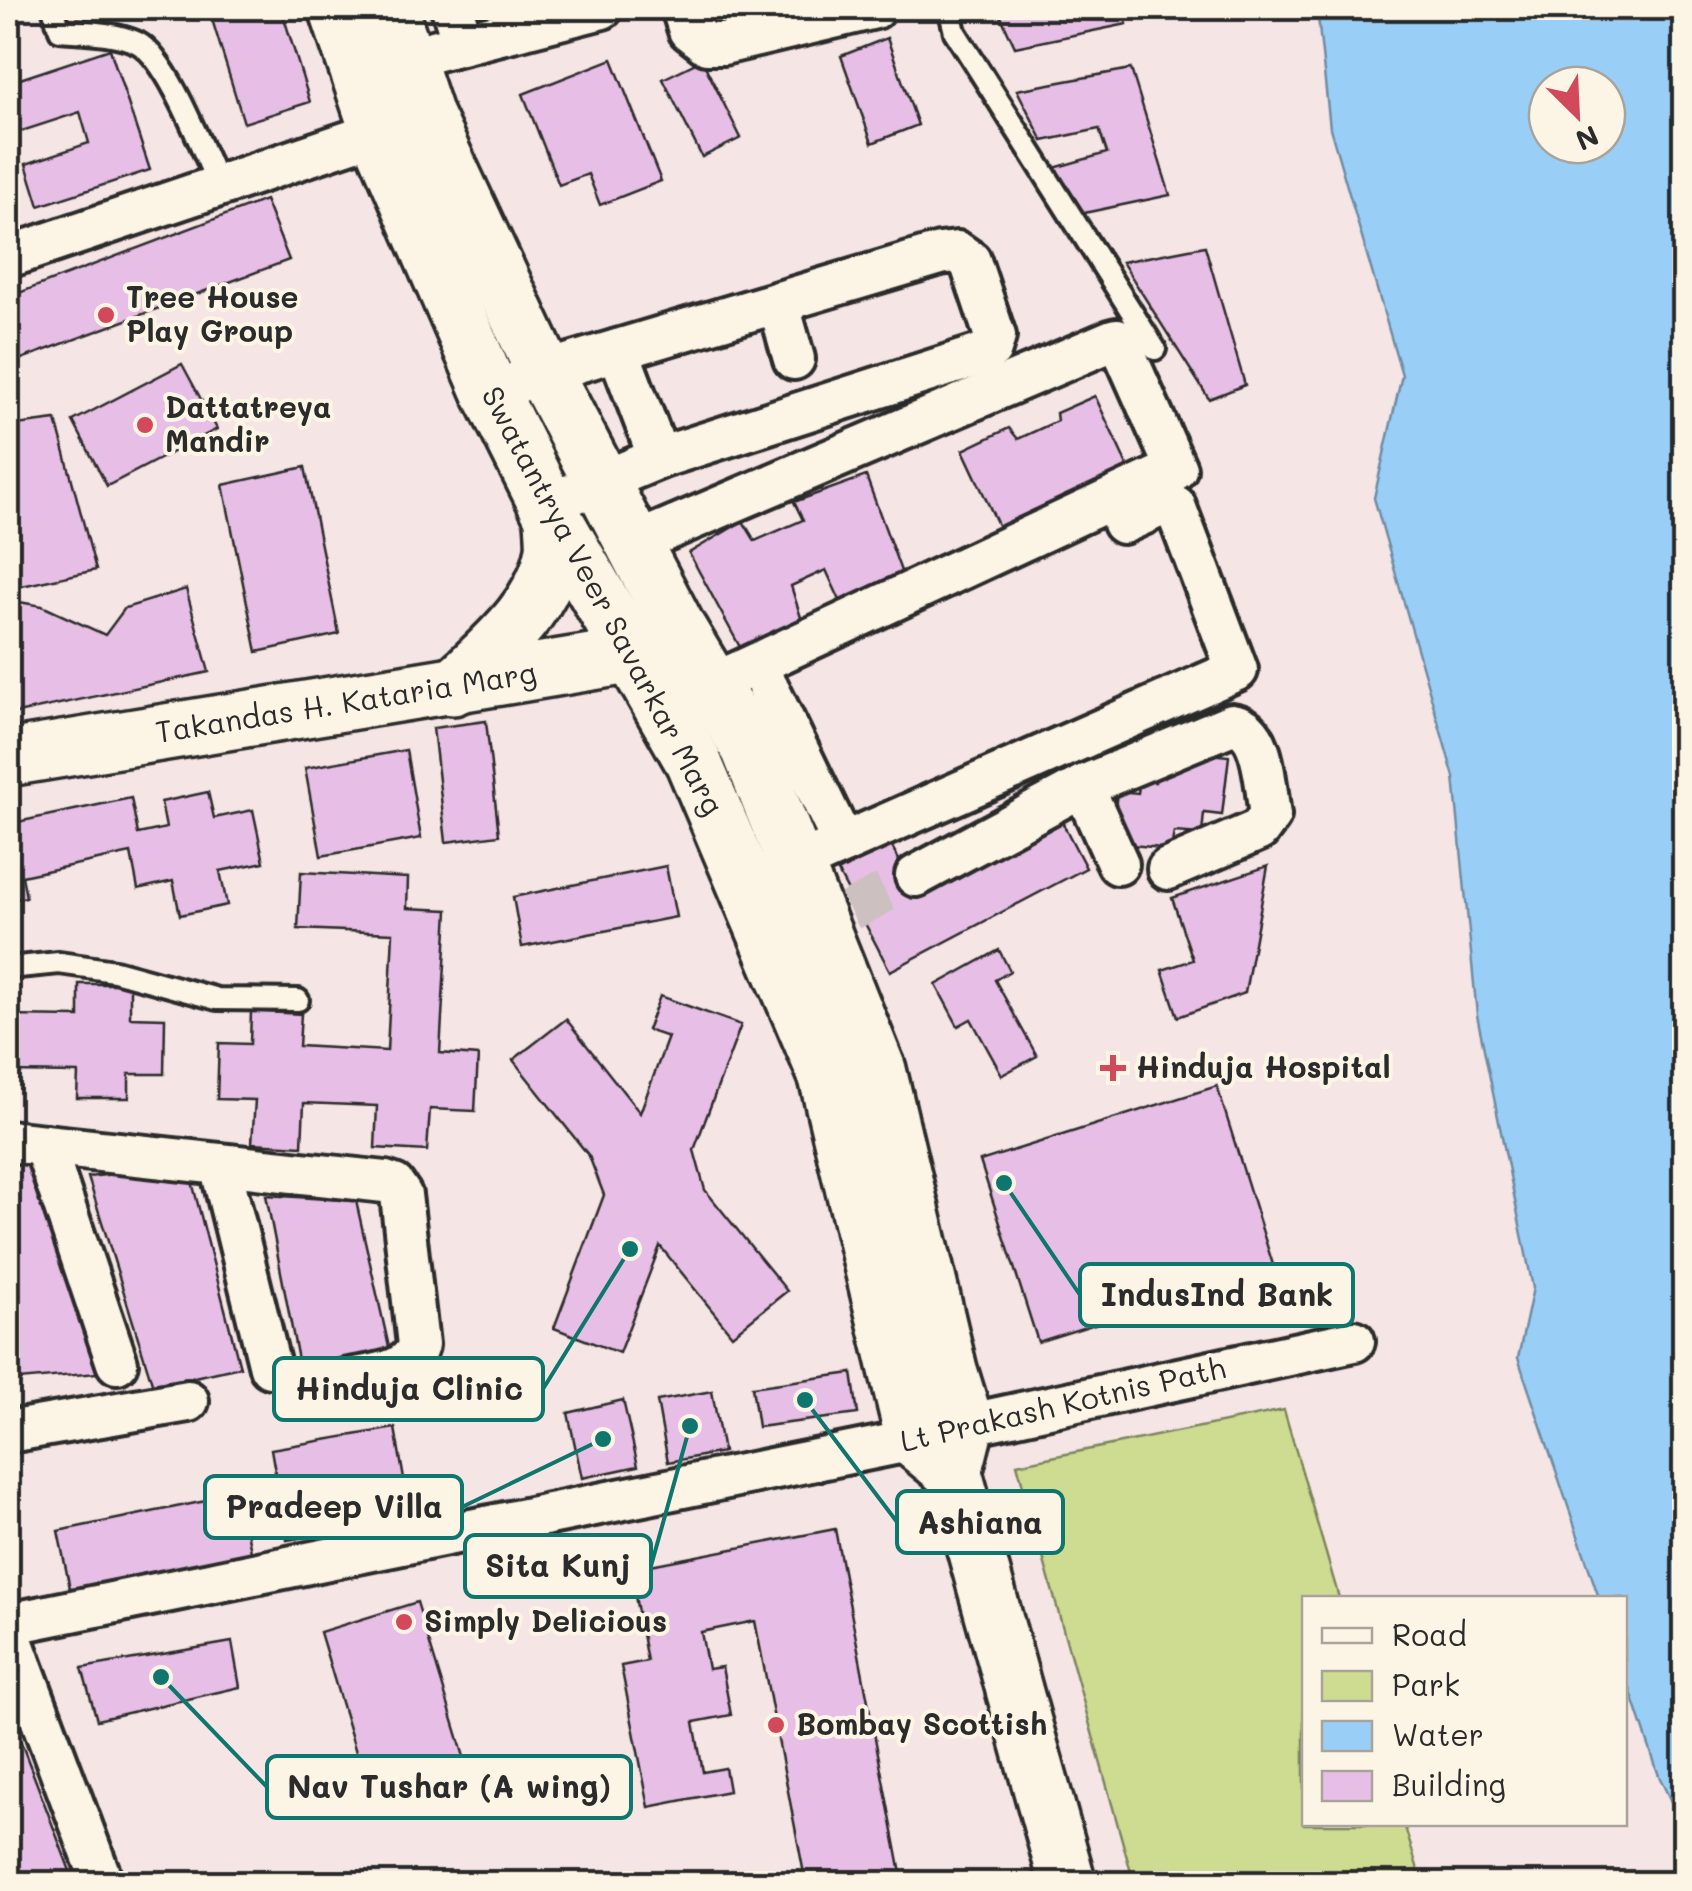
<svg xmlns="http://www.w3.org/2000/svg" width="1692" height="1891" viewBox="0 0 1692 1891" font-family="Mali,sans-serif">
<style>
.green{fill:#cddc90;stroke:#7c845e;stroke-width:2.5}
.water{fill:#99cff7;stroke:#6d8da5;stroke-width:2.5;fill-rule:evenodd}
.building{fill:#e7bfe6;stroke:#2b2b2b;stroke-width:2.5}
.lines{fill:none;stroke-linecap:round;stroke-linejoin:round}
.street-tunnel{stroke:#cdc0c0;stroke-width:40;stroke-dasharray:40 20;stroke-linecap:butt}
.lane-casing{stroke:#2b2b2b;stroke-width:28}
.street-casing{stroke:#2b2b2b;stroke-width:48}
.secondary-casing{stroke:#2b2b2b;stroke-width:62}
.lane{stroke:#fcf5e5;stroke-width:20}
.street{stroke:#fcf5e5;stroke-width:40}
.secondary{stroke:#fcf5e5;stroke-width:55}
.poi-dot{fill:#d1495b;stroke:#fcf5e5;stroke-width:4}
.labels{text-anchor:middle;stroke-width:8;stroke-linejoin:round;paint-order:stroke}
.poi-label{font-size:30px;font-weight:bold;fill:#2b2b2b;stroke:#fcf5e5;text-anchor:start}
.street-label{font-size:30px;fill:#2b2b2b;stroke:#fcf5e5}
.leader{fill:none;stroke:#0f766e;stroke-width:4}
.callout-dot{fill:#0f766e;stroke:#fcf5e5;stroke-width:4}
.callout{fill:#fcf5e5;stroke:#0f766e;stroke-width:4}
.callout-label{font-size:32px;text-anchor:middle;font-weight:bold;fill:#2b2b2b}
</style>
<rect width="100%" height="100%" fill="#f6e5e5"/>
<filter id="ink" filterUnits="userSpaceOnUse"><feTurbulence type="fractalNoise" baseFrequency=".01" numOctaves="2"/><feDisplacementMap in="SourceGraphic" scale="20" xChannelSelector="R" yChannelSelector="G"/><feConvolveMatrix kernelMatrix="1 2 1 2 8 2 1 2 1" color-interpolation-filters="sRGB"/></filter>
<g filter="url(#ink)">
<path class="green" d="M1284,1410L1339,1598H1304V1824H1404L1422,1883H1134L1017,1464Z"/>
<path class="water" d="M1317,8H1684V1829L1659,1776L1625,1674L1624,1598H1599L1518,1358L1533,1288L1477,1015L1454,777L1374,498L1402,375L1330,128ZM1547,85H1607V145H1547Z"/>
<g class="building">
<path d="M237,8H281L310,102L244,123L211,16Z"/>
<path d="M457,8H564L463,33Z"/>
<path d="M707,8H808L712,29Z"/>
<path d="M997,8H1123L1127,24L1015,47Z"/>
<path d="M887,38L918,125L872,143L841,56Z"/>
<path d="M110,49L150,170L39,206L26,164L89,143L80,112L19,132L8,97V83Z"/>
<path d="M612,59L661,181L600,205L588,174L559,185L523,94Z"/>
<path d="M702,60L741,138L702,157L663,79Z"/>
<path d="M1131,69L1170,195L1084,213L1054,168L1107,153L1099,129L1043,141L1017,90Z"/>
<path d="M265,200L289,260L8,364V297Z"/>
<path d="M1205,246L1245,385L1209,399L1122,262Z"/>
<path d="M182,364L217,429L107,486L73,421Z"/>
<path d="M1095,396L1134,480L1006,542L963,450L1009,428L1018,439L1057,421L1056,413Z"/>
<path d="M56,420L96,570L8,589V426Z"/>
<path d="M305,467L339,634L257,652L223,485Z"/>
<path d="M866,476L905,582L843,607L826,570L791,586L804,627L747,660L689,553L743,521L755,541L803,520L794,502Z"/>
<path d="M186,589L209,672L8,715V600L42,606L105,635L125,608Z"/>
<path d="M486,721L499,835L446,842L433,728Z"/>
<path d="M406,750L421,838L321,856L305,768Z"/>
<path d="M1178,751L1229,756L1222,815L1204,813L1202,834L1174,832L1171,849L1122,844L1113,829L1117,791L1138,793L1140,780L1155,782L1158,763Z"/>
<path d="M208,792L214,818L253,810L264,862L220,871L227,905L180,915L173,881L138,889L131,853L22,876L26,897L8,901V824L131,798L138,834L166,828L161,802Z"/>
<path d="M1059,816L1086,868L890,971L838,872L891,845L916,892Z"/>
<path d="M666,866L676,917L522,947L513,897Z"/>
<path d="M1268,866L1245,993L1178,1017L1162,970L1193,960L1172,898Z"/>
<path d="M301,872L408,878L407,908L448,910L440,1053L478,1056L475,1111L430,1109L427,1151L375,1148L377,1106L304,1103L302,1146L252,1143L255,1100L217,1099L219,1043L250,1044L251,1011L301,1014L299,1046L387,1051L393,933L298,929Z"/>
<path d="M999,950L1010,971L995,980L1037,1056L1002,1075L971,1019L958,1026L936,985Z"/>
<path d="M79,984H130V1017L165,1018L164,1074H129V1098H77L78,1073L8,1072V1016L79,1017Z"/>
<path d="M660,996L741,1025L694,1150L705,1190L787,1291L732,1335L660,1246L619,1353L554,1328L604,1195L589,1156L513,1060L566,1019L640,1113L668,1037L647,1030Z"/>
<path d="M1217,1086L1274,1268L1038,1342L980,1161Z"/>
<path d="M8,1152H29L98,1373L8,1381Z"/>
<path d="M188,1166L240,1367L153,1386L88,1177Z"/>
<path d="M266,1195L356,1201L391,1356L300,1370Z"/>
<path d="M852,1373L858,1414L758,1427L752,1387Z"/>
<path d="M712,1391L723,1452L668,1462L657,1401Z"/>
<path d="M623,1400L638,1466L582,1478L568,1413Z"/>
<path d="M395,1428L411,1519L287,1540L271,1449Z"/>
<path d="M240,1494L252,1557L71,1593L58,1531Z"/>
<path d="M835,1529L903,1884H806L755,1621L701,1632L708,1669L722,1667L731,1715L694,1722L703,1772L725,1768L729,1791L649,1807L621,1666L647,1661L630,1569Z"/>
<path d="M417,1602L471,1780L373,1809L320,1632Z"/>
<path d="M232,1642L240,1687L97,1720L82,1668Z"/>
<path d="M8,1718L16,1729L75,1884H8Z"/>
<path d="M319,1871L324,1884H284Z"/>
</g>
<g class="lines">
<path class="street-tunnel" d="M850,911L916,876"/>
<defs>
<g id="lane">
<path d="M53,8L60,30C84,32 115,32 138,43C169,60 203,152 219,186"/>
<path d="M949,8L955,32L1155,349"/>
<path d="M8,968L59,963L115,971L217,999L298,1000"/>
</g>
<g id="street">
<path d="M452,8L463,42"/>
<path d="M682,8L689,30L707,44H723L875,8"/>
<path d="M383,64L602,8"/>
<path d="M8,257L402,124"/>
<path d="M778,302L794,359"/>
<path d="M618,350L659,458"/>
<path d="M491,393L544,372L940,254L957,252L970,261L995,336L991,349L980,355L659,458L546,505"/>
<path d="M633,544L1113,340L1117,339L1121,345L1176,469L711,685"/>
<path d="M768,688L843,843"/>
<path d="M1083,786L1118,864"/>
<path d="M796,864L1237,670L1175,506L1167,503L1123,523"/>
<path d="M916,876L1083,786L1232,724C1266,728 1265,789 1270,815L1259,830L1168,869"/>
<path d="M8,1141L385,1182L394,1185L401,1195L418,1345C409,1375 371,1374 345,1380"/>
<path d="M44,1145L117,1363"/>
<path d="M220,1164L270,1367"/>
<path d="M8,1432L188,1401"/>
<path d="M8,1624L914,1440L966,1425L1354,1341"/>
<path d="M8,1630L103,1884"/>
</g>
<g id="secondary">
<path d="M337,8L379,133L491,393L553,517L693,761L827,1077L914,1440L954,1473"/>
<path d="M389,8L425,116L544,372L678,629L749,748L878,1070L949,1370L966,1425L954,1473L1068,1884"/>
<path d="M453,687C493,649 545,608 554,549C555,539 553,527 553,517"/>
<path d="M8,758L634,655L662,639"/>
</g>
</defs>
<use href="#lane" class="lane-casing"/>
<use href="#street" class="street-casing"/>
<use href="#secondary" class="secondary-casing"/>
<use href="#lane" class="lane"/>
<use href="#street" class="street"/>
<use href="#secondary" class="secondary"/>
</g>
</g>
<g class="poi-dot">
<circle cx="106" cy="315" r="10"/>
<circle cx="145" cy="425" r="10"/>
<path d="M1108 1053h10v10h10v10h-10v10h-10v-10h-10v-10h10z"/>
<circle cx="404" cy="1622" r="10"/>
<circle cx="776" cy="1725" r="10"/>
</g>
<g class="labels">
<g class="poi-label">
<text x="126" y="308">Tree House<tspan x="126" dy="34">Play Group</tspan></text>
<text x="165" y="418">Dattatreya<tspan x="165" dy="34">Mandir</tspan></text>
<text x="1136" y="1078">Hinduja Hospital</text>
<text x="424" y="1632">Simply Delicious</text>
<text x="796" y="1735">Bombay Scottish</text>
</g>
<g class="street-label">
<text transform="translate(602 601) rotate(62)" y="10">Swatantrya Veer Savarkar Marg</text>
<text transform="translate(346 703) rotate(-9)" y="10">Takandas H. Kataria Marg</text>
<text transform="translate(1063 1405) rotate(-13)" y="10">Lt Prakash Kotnis Path</text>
</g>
</g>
<path class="leader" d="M1004 1183L1080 1295M630 1249L543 1389M603 1439L462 1507M805 1400L897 1522M690 1426L651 1566M161 1677L267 1787"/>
<g class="callout-dot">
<circle cx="1004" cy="1183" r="10"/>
<circle cx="630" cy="1249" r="10"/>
<circle cx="603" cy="1439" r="10"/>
<circle cx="805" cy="1400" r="10"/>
<circle cx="690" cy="1426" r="10"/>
<circle cx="161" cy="1677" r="10"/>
</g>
<g class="callout">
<rect x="1080" y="1264" width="273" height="62" rx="10"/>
<rect x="274" y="1358" width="269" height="62" rx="10"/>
<rect x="205" y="1476" width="257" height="62" rx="10"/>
<rect x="897" y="1491" width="166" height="62" rx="10"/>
<rect x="465" y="1535" width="186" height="62" rx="10"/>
<rect x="267" y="1756" width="364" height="62" rx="10"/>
</g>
<g class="callout-label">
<text x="1217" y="1306">IndusInd Bank</text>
<text x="409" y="1400">Hinduja Clinic</text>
<text x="334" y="1518">Pradeep Villa</text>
<text x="980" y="1534">Ashiana</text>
<text x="558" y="1577">Sita Kunj</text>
<text x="449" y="1798">Nav Tushar (A wing)</text>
</g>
<rect width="1692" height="1891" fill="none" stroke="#fcf5e5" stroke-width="40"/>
<rect x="20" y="20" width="1652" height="1851" fill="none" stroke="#2b2b2b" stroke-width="4" filter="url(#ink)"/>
<rect x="1302" y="1596" width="325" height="230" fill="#fcf5e5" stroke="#a8a49b" stroke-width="2.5"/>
<rect x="1322" y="1628" width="50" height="15" fill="#fcf5e5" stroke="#a8a49b" stroke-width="2.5"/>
<text x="1392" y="1646" font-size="30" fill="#2b2b2b">Road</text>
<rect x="1322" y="1671" width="50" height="30" fill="#cddc90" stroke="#a8a49b" stroke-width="2.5"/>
<text x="1392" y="1696" font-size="30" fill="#2b2b2b">Park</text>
<rect x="1322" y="1721" width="50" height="30" fill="#99cff7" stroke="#a8a49b" stroke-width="2.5"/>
<text x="1392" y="1746" font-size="30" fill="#2b2b2b">Water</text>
<rect x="1322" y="1771" width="50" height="30" fill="#e7bfe6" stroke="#a8a49b" stroke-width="2.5"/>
<text x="1392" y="1796" font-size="30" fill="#2b2b2b">Building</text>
<g transform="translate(1577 115) rotate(156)"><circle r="48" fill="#fcf5e5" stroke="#a8a49b" stroke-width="2.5"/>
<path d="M0-8L18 38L0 25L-18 38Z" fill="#d1495b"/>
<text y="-15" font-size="28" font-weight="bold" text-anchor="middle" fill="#2b2b2b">N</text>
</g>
</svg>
